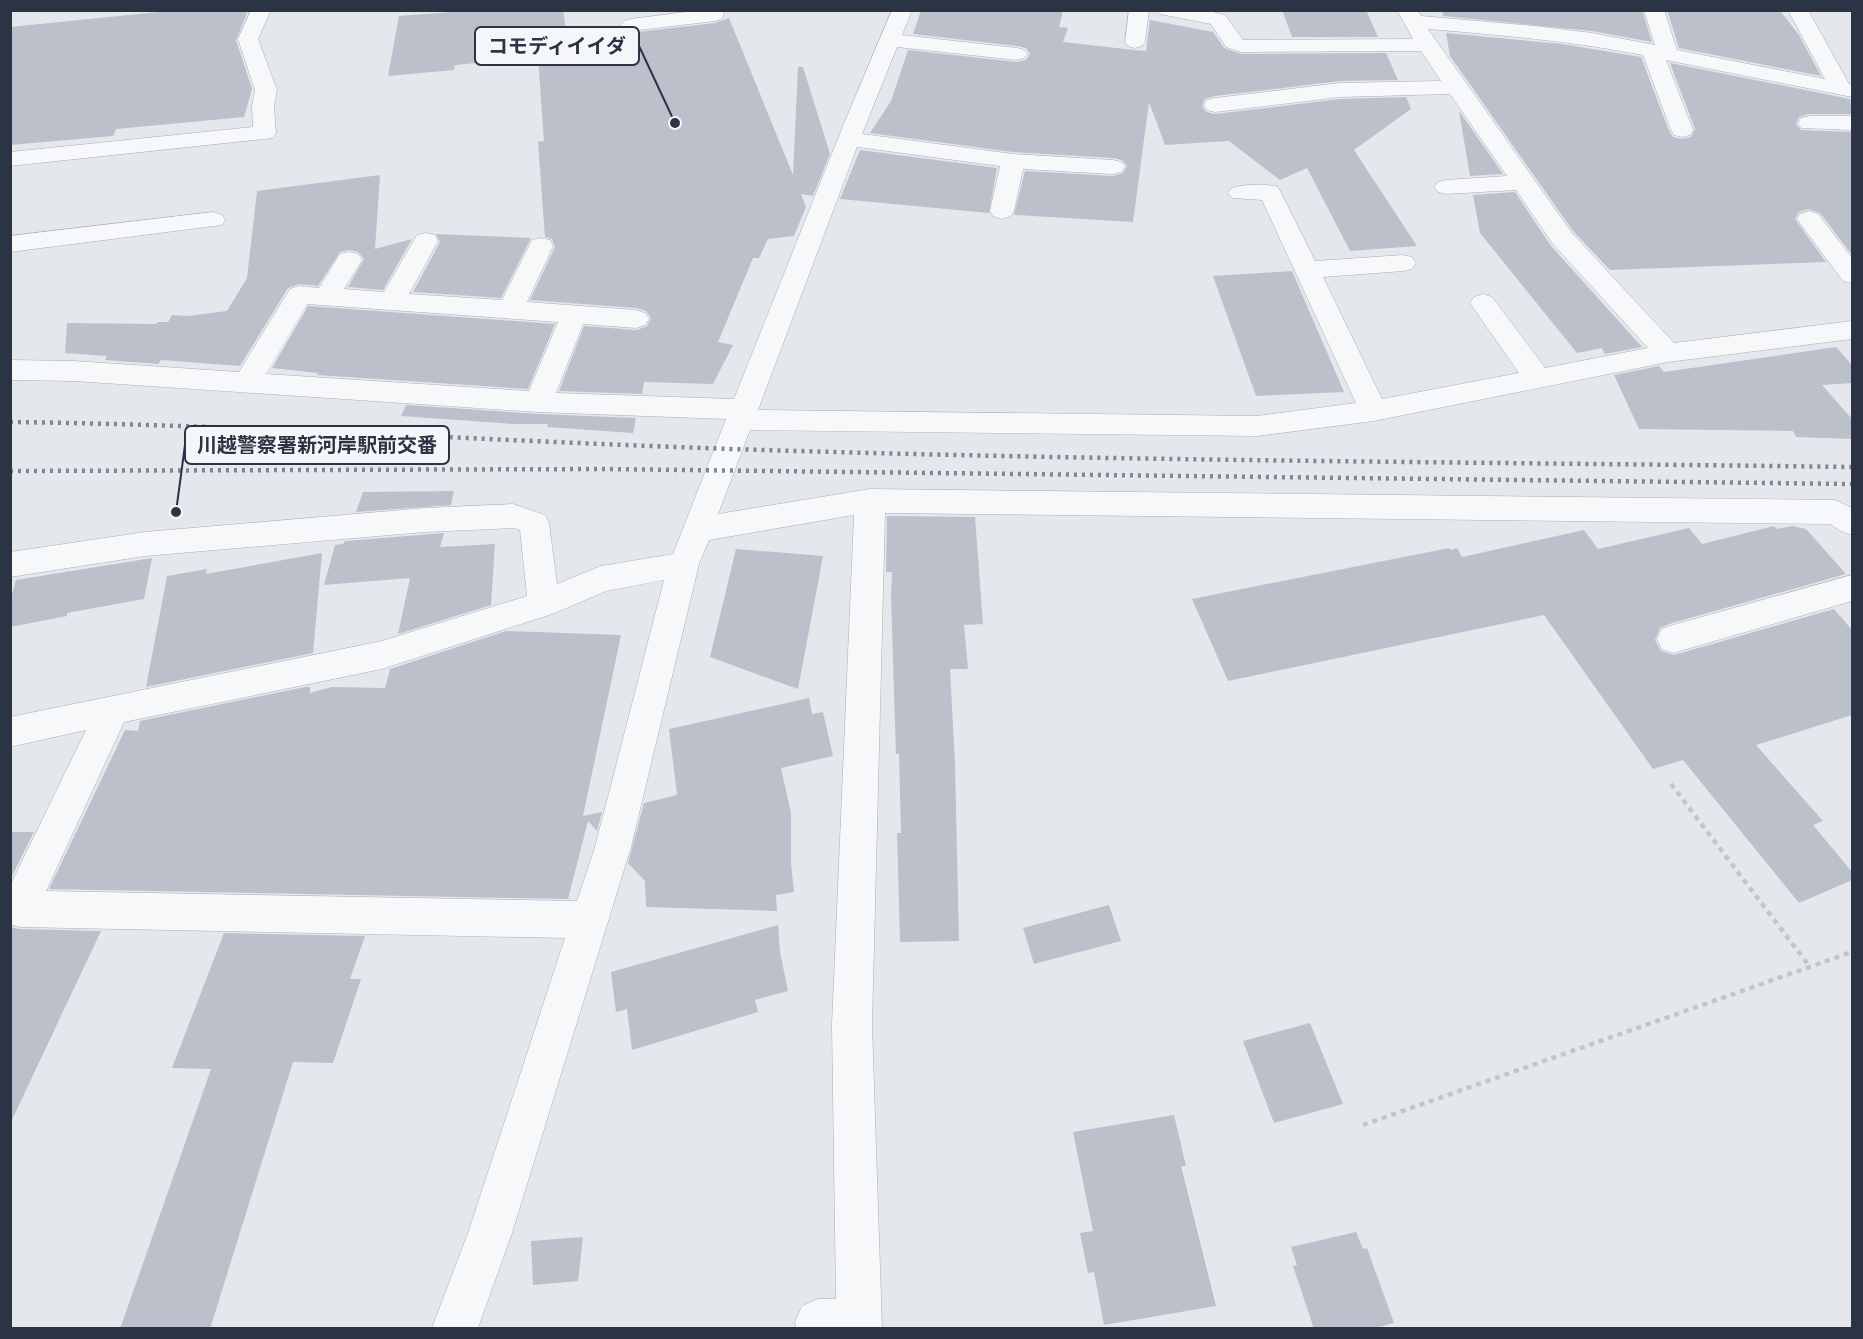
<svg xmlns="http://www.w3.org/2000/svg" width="1863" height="1339" viewBox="0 0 1863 1339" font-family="Commissioner,'Noto Sans JP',sans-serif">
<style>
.building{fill:#bbc0ca}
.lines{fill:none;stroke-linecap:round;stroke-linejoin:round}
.minor-casing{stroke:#a9aeb7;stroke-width:1}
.path{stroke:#c2c5cb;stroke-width:4.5;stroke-dasharray:5 5;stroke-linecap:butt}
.minor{fill:#f7f8fa;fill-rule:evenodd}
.rail{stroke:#7d8696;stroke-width:4.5;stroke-dasharray:3 5;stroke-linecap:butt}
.leader{fill:none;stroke:#2b3445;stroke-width:2}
.callout-dot{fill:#2b3445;stroke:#f4f6f9;stroke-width:2}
.callout{fill:#f4f6f9;stroke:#2b3445;stroke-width:2}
.callout-label{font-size:20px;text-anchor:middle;font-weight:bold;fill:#2b3445}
</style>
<rect width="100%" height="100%" fill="#e4e7ec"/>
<g class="building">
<path d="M178,10H248L236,40L252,89L244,117L116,129L113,136L10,145V27Z"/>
<path d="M478,10H563L566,30L582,28L583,36L586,35V38L715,23L729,18L793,175L798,67H803L830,154L813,196L801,194L806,207L794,236L768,239L759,258H753L718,342L733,345L713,384L644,382L642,394L559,391L584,326L637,330L647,326L651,318L646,311L636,308L530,300L555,247L552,239L545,237L538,142L544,141L538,57L455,65L454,70L388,76L399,16Z"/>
<path d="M921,10H1063L1059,27L1068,28L1063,42L1134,50L1146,51L1150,20L1213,32L1224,48L1241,54L1386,53L1398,80L1340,81L1215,96L1205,99L1202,106L1206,112L1215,114L1340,99L1406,97L1411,109L1354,150L1417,246L1350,251L1307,168L1280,180L1229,141L1165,145L1149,102L1133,222L1014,215L1025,171L1113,176L1123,173L1127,166L1122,160L1113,158L1013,152L870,133L891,101L908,50L1017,62L1026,60L1030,54L1026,48L1017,46L913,34Z"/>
<path d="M1282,10H1366L1378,37H1292Z"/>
<path d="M1442,10H1642L1652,42L1592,31L1443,16Z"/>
<path d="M1667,10L1781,12L1799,35L1821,76L1679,48Z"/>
<path d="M1446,33L1562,44L1641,57L1669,131L1673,137L1681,139L1691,137L1695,129L1670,63L1850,99L1852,114H1808L1799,117L1796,124L1801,130L1852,132V255L1820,213L1808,209L1799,212L1795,219L1826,262L1610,270L1573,231L1450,56Z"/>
<path d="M1459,111L1503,174L1470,176Z"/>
<path d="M860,150L997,168L989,213L840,199Z"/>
<path d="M380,175L375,249L412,239L383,290L348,287L364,259L358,252L349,250L340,252L318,286L299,284L288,288L240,366L161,360L158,364L105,360L107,356L65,353L67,323L156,324L158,322H168L172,315L187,316L227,311L247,278L257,191Z"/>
<path d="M1515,192L1551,246L1642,347L1605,354L1602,348L1577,353L1480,233L1473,195Z"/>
<path d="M436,234L531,238L501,298L413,292L440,242Z"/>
<path d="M1292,271L1344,392L1256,396L1213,276Z"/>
<path d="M308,306L555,324L528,389L317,375L318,373L272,368Z"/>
<path d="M1836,347L1852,365V383L1822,385L1852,419V439L1796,437L1793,431L1639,429L1614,375L1659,366L1664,372Z"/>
<path d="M406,405L538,414L636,418L633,433L547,427L548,424H512L401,416Z"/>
<path d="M454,491L451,505L356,512L363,492Z"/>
<path d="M887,516L975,517L983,624L964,625L968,669H950L955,764L959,941L900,942L897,833H901L899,754H896L891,597L892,572H886Z"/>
<path d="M1774,526L1777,529L1792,526L1806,529L1846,574L1672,623L1660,628L1655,640L1661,651L1674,655L1834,609L1852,630V715L1756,745L1823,821L1813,825L1852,872V880L1799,903L1683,760L1653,769L1544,615L1228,681L1192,599L1449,548L1451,550L1457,548L1462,557L1584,530L1598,549L1689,528L1702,544Z"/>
<path d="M444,533L440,547L495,544L491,605L398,634L410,578L324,585L335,545L343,544L345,541Z"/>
<path d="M736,549L823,556L798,689L710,657Z"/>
<path d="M322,553L313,653L146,687L167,576L207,569L206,574Z"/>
<path d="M152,558L144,599L67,613V616L10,627V602L16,580Z"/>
<path d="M506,631L621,635L583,816L602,812L597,831L588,821L568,899L49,889L125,730L138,731L140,721L305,687H310V693L332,687L385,688L390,669Z"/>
<path d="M809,698L812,714L823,712L833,756L781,768L791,813V863L794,892L776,895L777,911L646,907L645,881L628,863L644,803L677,795L669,729Z"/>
<path d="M10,832H34L10,880Z"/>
<path d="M1109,905L1121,941L1034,964L1023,928Z"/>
<path d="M778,925L780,952L788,991L755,1000L758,1012L632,1050L627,1009L616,1012L611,972Z"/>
<path d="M10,927L19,929L101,931L10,1124Z"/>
<path d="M224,933L365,936L350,979H361L333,1063L293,1062L210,1329H120L211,1069L172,1068Z"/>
<path d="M1310,1023L1343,1104L1274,1123L1243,1041Z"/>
<path d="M1174,1115L1186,1166H1181L1216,1306L1104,1325L1094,1272L1088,1273L1080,1233L1093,1231L1073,1132Z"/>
<path d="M1356,1232L1363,1249L1367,1248L1394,1323L1371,1329H1314L1293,1266L1297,1265L1291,1247Z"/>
<path d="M583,1237L578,1281L533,1285L531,1241Z"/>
</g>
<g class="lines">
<defs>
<g id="minor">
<path d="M251,10H271L258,39L277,90L274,106L276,133L273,138L10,166V152L253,127L252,106L255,90L238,39Z"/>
<path d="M701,10H725L722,19L715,21L631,31L624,29L621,25L624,21L631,19Z"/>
<path d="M892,10H912L902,35L1017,48L1024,50L1028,54L1024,58L1017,60L897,47L862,134L1013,154L1113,160L1121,162L1125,167L1121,172L1113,174L1023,169L1014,211L1011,216L1002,219L993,216L990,211L1000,166L857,147L758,410L1257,416L1356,403L1262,200L1232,198L1228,193L1232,188C1246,184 1264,183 1278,187L1315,261L1403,255L1412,257L1416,263L1412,269L1403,271L1323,277L1382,399L1519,373L1470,303L1474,297L1483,294L1492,297L1545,368L1648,348L1553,244L1516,190L1446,194L1438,192L1434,187L1438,182L1446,180L1507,176L1450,94L1340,97L1215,112L1207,110L1204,105L1207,100L1215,98L1340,83L1441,81L1421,51L1241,52L1226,47L1211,24L1160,14L1157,10H1205L1225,15L1243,40L1413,39L1397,10H1417L1421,16L1535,26L1592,33L1655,45L1644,10H1664L1677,50L1825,79L1788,10H1808L1849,84L1852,85V97L1666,60L1693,130L1690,135L1682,137L1674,135L1671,130L1643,55C1572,41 1500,35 1428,29L1571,232L1674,343L1852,321V339L1668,362L1374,421L1257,436L750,430L718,514L870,489L1835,500L1852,508V535L1841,531L1830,524L885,513L872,1025L882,1328H796L795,1322L802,1306L818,1299H836L832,1025L854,515L709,540L699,564L631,847L512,1233L478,1328H432L468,1233L565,938L19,927L10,924V886L86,730L10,747V717L382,641L527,596L520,530L513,528L425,532L145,556L10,577V552L145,532L425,508L513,504L545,515L549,523L557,584L601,566L673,554L726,419L538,412L74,381L10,380V360L74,361L239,372L290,289L299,286L319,288L340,254L349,252L358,254L362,260L344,289L384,292L417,235L426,233L435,235L438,241L409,294L502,300L532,240L541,238L550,240L553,246L527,302L636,310L645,313L649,319L645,325L636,328L583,324L556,393L734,399L843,126ZM307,304L558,322L529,391L266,374ZM664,580L595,847L577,901L46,891L124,722L382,669L555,613L606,591Z"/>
<path d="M1129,10H1149L1145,42L1142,46L1135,48L1128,46L1125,42Z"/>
<path d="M1809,116H1852V130L1801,128L1798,123L1801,118Z"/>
<path d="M1809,211L1818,214L1852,258V283L1843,281L1797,219L1800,214Z"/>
<path d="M213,212L222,215L225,220L222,225L10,252V236Z"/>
<path d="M1852,575V601L1673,653L1662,649L1657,639L1662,629L1673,625Z"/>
</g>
</defs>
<use href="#minor" class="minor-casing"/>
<g class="path">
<path d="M1671,784L1810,967"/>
<path d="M1363,1125L1852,952"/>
</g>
<use href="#minor" class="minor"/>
<g class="rail">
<path d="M10,422C251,425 491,441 732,449C1105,461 1479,462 1852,467"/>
<path d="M10,471L602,469L1852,484"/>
</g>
</g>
<path class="leader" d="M675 123L639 46M176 512L185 445"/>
<g class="callout-dot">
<circle cx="675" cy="123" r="6"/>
<circle cx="176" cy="512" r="6"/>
</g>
<g class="callout">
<rect x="475" y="27" width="164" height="38" rx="6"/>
<rect x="185" y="426" width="264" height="38" rx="6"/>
</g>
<g class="callout-label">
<text x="557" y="53">コモディイイダ</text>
<text x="317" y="452">川越警察署新河岸駅前交番</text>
</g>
<rect width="1863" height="1339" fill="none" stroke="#2b3445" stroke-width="24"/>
</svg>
